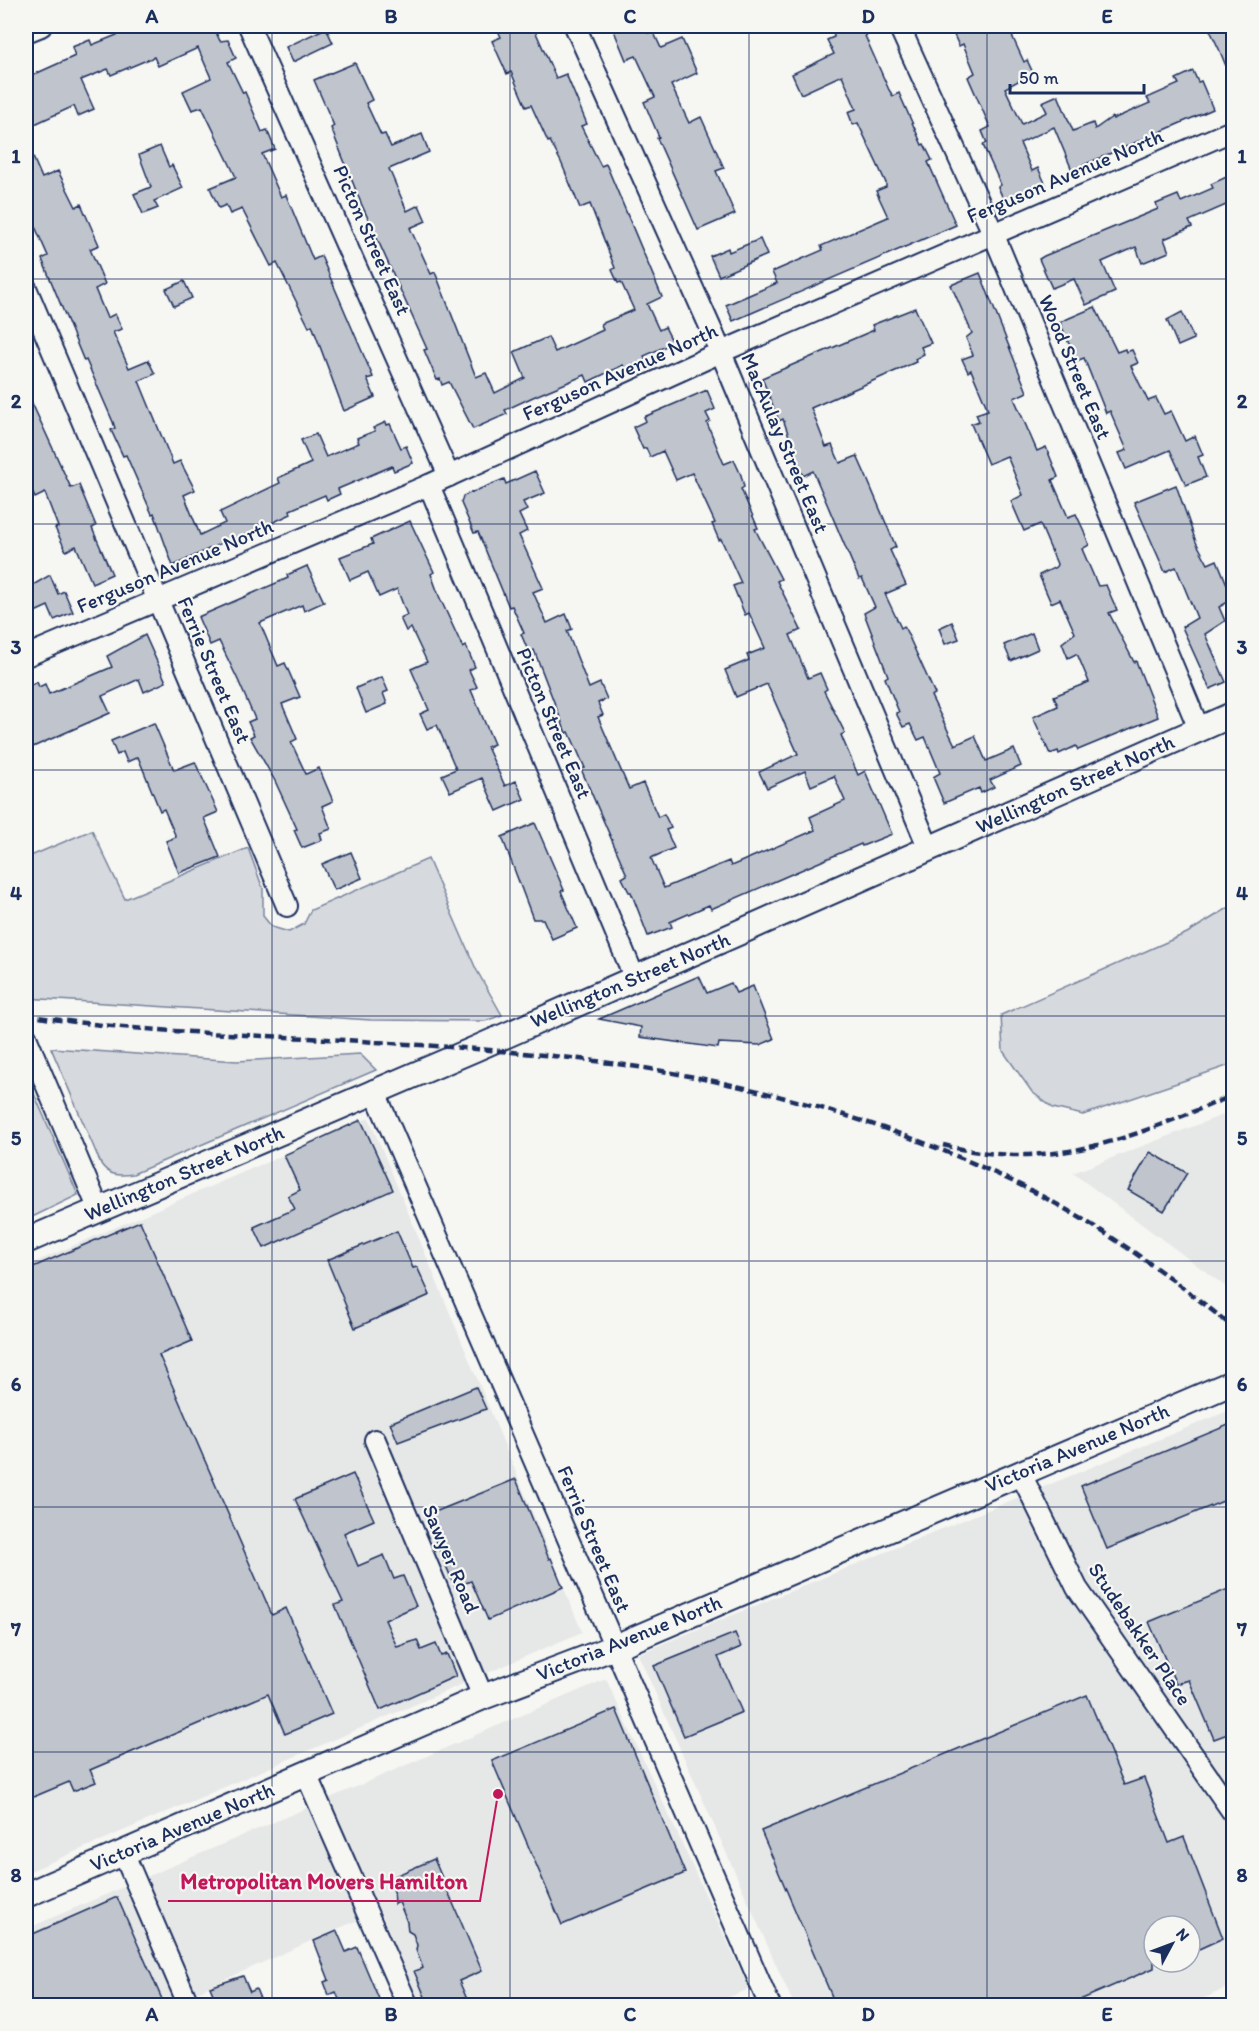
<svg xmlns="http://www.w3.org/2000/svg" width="1259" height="2031" viewBox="0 0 1259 2031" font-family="Itim,sans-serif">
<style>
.built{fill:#e6e7e7;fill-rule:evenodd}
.green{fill:#d6d9dd;stroke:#78849e;stroke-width:1.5}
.building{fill:#c0c4cd;stroke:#1b2f5e;stroke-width:1.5}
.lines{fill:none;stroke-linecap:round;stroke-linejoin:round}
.minor-casing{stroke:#1b2f5e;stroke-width:24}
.major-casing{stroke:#1b2f5e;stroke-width:28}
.minor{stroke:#f6f6f2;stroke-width:20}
.major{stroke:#f6f6f2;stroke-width:24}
.rail{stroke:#1b2f5e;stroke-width:4.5;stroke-dasharray:9 4.5;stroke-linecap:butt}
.grid{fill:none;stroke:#1b2f5e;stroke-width:1.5;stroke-opacity:0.55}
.labels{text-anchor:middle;stroke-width:4.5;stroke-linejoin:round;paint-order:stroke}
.street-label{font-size:21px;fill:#1b2f5e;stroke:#f6f6f2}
.leader{fill:none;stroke:#c2185b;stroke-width:2}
.callout-dot{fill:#c2185b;stroke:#f6f6f2;stroke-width:2}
.callout-label{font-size:22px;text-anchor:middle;font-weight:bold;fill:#c2185b;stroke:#f6f6f2;stroke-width:4.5;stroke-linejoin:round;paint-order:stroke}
.neatline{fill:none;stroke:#1b2f5e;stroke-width:2}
.grid-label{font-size:20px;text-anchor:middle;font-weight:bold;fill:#1b2f5e}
</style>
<rect width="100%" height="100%" fill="#f6f6f2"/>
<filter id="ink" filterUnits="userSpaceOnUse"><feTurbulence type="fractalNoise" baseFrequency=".0167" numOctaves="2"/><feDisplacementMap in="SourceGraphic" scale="12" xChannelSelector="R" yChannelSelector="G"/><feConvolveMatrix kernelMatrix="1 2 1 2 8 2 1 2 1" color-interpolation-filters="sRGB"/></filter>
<g filter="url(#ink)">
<g class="built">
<path d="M1233,1111V1292L1073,1173Z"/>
<path d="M369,1118L582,1632L26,1873V1266Z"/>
<path d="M1233,1409V1985L1187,2006L794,2005L638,1654ZM1154,1926H1190V1962H1154Z"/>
<path d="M606,1679L749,1989L710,2005H420L380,1910L168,2005H26V1929Z"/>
</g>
<g class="green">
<path d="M92,830L125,899L248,848L263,889V916L272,927L289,932L304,924L311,910L428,859L476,969L502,1015L485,1021L371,1020L26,998V858Z"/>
<path d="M1228,908L1234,914L1233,1064L1083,1115L1053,1108L1032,1092L1003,1051L1001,1015L1187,933Z"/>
<path d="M51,1048L237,1061L360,1054L376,1070L133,1174C119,1176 109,1176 101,1164Z"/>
<path d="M26,1075L78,1195L26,1220Z"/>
</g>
<g class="building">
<path d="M139,26H213L220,41L228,40L236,58L228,62L243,93L245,92L262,132L267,130L275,149L262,154L281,197L286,195L313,260L321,256L373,377L367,379L375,397L344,411L312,325L309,327L277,263L271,266L242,209L230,214L226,205L219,208L210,188L236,177L202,107L192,110L183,91L211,78L198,48L158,66L154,57L111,75L108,69L81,80L94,109L78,116L74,106L26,128V78L75,56L72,47L90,40L92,45Z"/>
<path d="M496,26H533L556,78L566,74L587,124L581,126L601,166L606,164L662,297L647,304L659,330L665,327L673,343L644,356L646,360L625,369L623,365L588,382L585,375L533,397L505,410L507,414L473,429L449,382L442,385L440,379L437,380L424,350L427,349L361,203L331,128L334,126L314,80L355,63L372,100L366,103L381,135L385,134L391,147L422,134L429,152L389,169L407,211L419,205L426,221L410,228L431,274L435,272L476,377L486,373L495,393L525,378L514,352L548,337L555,352L603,330L601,324L634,310L621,282L618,283L612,270L615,268L590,204L580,208L561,162L550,141L548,142L531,105L526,107L511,72L507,74L492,41L501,37Z"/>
<path d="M612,26H644L648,33L653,31L661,48L682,39L697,73L671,85L689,123L701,117L724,168L716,171L735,214L698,230L657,138L659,137L644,102L655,97L636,56L626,60Z"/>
<path d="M833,26H887L865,36L889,90L893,96L899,93L922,145L924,144L932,160L928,162L956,225L733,321L726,305L777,283L772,272L823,250L821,246L888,217L876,191L886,187V183L858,123L853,125L848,112L856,109L842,75L801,94L792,74L834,54L827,40L834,37Z"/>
<path d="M950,26H997L999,31L1008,27L1024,62L1027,60L1033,73L1005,88L1022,124L1047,112L1042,102L1058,95L1073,131L1093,123L1095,129L1112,117L1113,119L1150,103L1147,98L1179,84L1176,79L1193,71L1198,82L1201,81L1213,109L1072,170L1054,127L1020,143L1032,171L1038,168L1046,185L1005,203L998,187L1001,185L983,145L987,143L982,131L990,127L968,77L975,73L963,44L959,46Z"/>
<path d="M1208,26H1233V83L1219,49Z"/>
<path d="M326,28L333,43L293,62L286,47Z"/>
<path d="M26,141L42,178L58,171L76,207L81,204L99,245L90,249L105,284L95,289L107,318L115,314L122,329L113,332L129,368L148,360L155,374L139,381L173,464L180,461L195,490L184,495L200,535L225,523L220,512L280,483L278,478L311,463L301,440L316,434L326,457L359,443L357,438L375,431L373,428L386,422L387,425L390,424L401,448L406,446L413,463L394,471L392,466L338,489L340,494L327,500L325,495L290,510L291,514L233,541L232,538L173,566L154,513L152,514L126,455L123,456L111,430L115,428L113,422L86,360L84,361L42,259L48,256L33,222L26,225Z"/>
<path d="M160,146L169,167L172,165L183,188L154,201L158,208L143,214L134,194L151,187L139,155Z"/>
<path d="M1233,174V202L1189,221L1192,227L1164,239L1169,252L1142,263L1136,247L1102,262L1115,292L1086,305L1074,279L1052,288L1039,259L1044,256L1158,209L1156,204L1178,195L1181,202L1213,188L1211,184Z"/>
<path d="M760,239L767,255L719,276L710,256L728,248L729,252Z"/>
<path d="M980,273L1027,392L1014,398L1037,451L1046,447L1058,477L1052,480L1068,517L1076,514L1084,531L1089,545L1082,549L1098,586L1106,585L1112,599L1117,610L1109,613L1134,662L1136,661L1158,717L1078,750L1076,746L1059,754L1058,751L1050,754L1033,717L1058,706L1054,696L1089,682L1078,656L1076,654L1068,658L1062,643L1075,633L1060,599L1051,603L1039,575L1056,567L1057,564L1040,524L1024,531L1011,501L1023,495L1007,456L988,464L971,424L979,421L976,414L988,410L971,370L968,372L962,359L973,355L966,338L972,333L951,285Z"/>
<path d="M184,281L192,298L174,306L166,289Z"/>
<path d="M1095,307L1117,352L1125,349L1126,352L1132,350L1138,363L1131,366L1148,401L1156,398L1164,414L1171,411L1185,441L1195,436L1203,455L1198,457L1206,477L1186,485L1170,450L1126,469L1119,453L1127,450L1110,411L1106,413L1084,358L1076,361L1060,322Z"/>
<path d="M915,308L931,343L921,347L924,354L915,359L916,362L811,408L826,447L832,445L840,463L857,456L866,476L896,547L890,550L906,585L885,594L901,628L904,626L935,694L931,696L955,745L975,736L986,761L1014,749L1021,766L990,780L994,787L981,793L979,788L944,803L933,777L940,773L925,737L918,740L910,724L903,727L896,713L899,712L885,678L888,676L864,613L875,607L862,578L859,579L813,471L803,476L783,419L779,421L762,378L874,330L872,325Z"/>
<path d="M1182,312L1194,339L1178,346L1167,320Z"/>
<path d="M26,390L71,488L79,485L96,526L92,528L112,574L92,583L76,546L66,551L55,528L58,527L45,493L35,498L26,477Z"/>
<path d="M707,390L715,409L706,413L710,421L707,423L724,464L734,460L741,475L744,487L741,489L758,528L755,529L781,579L777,581L801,630L790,635L808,678L820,673L827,689L824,691L845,733L841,735L858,775L865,771L892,834L862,846L861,844L711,909L709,905L670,922L672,927L648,936L631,892H629L622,878L627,875L581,769L585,768L569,732L566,733L534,650L529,653L521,634L524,633L512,606L509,607L478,532L474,533L461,503L463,496L504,479L506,484L535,471L545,493L523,502L527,510L519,514L527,531L519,535L543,588L533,592L547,623L566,614L572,629L567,631L589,688L600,683L607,699L598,703L603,715L598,717L629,789L643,783L658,817L664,814L671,828L666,830L674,848L651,858L664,888L729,861L731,866L815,830L810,817L845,801L834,776L811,786L805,771L767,788L759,772L798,754L767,684L736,697L725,670L749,660L747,655L765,648L749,613L745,615L733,586L741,583L721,539L719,540L712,524L715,523L692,473L676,480L663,451L650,457L646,448L643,449L633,427L646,421L644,417Z"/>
<path d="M1176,485L1196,542L1208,564L1217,560L1233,599L1219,607L1225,621L1205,634L1226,682L1210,689L1182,627L1197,618L1176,567L1165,572L1134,502Z"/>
<path d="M410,521L434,572L431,574L439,596L463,648L466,646L475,667L469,670L477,687L471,690L494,744L487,747L505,786L516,781L524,799L497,811L482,778L450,792L442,775L456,769L437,725L427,729L420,714L429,710L411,669L427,662L411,628L406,631L400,618L407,615L397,589L379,597L368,572L350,580L340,557L373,544L371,539Z"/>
<path d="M307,566L324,602L304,611L302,605L260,623L278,666L285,663L300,697L282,704L297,739L291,742L306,774L319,768L333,801L322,806L331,829L320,833L322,840L302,848L294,830L297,829L275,781L250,737L254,735L248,722L255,719L238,680L219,641L210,645L198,617L288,578L287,575Z"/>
<path d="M50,575L58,594L64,591L73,612L54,620L48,606L26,616V589Z"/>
<path d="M952,622L959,639L945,644L939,628Z"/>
<path d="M1032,633L1038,649L1011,661L1004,645Z"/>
<path d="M145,635L166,682L144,692L139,679L102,696L110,713L26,750V687L37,682L39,687L45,684L49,694L112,667L107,656Z"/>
<path d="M382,677L388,691L383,693L387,704L366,713L356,688Z"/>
<path d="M154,723L174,770L195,762L218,812L204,818L220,857L179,873L166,841L176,837L164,809L160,811L138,757L127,762L123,752L117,755L111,741Z"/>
<path d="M535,823L564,890L561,891L577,928L552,939L543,919H533L502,837Z"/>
<path d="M351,852L362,878L334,890L322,864Z"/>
<path d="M699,976L707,993L731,983L736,993L753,986L774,1039L760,1045L719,1043L718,1048L640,1037L641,1027L599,1019Z"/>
<path d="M361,1120L393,1190L264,1248L254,1227L295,1209L288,1196L300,1190L284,1155Z"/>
<path d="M1150,1152L1187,1173L1164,1211L1128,1190Z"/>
<path d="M140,1221L192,1341L159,1355L272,1615L286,1608L332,1714L285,1734L268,1694L90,1770L96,1782L73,1791L69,1782L26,1800V1270Z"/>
<path d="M397,1231L413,1268L417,1267L430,1295L355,1328L327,1260Z"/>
<path d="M476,1387L486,1409L398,1442L390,1423Z"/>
<path d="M1233,1423V1497L1107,1549L1081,1486Z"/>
<path d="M353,1474L374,1520L344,1533L358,1566L384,1555L394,1579L403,1576L416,1606L385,1620L397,1647L417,1640L421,1650L436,1644L441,1656L447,1654L456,1676L380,1710L335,1605L343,1602L295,1499Z"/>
<path d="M516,1479L549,1559L551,1558L563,1587L488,1620L471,1581L455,1587L425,1516Z"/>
<path d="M1233,1587V1732L1214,1739L1189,1680L1176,1684L1149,1622Z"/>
<path d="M735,1633L741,1647L718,1657L742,1712L684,1736L654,1666Z"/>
<path d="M1087,1695L1124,1785L1144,1778L1169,1843L1184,1837L1223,1938L1190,1953V1926H1154V1968L1066,2006H836L761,1831Z"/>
<path d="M616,1709L685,1873L562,1925L492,1761Z"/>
<path d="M434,1859L482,1971L459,1981L470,2006H429L414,1971L423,1968L416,1950L417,1945L413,1934L408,1931L407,1922L399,1902L395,1904L394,1891L388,1879Z"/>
<path d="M117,1897L165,2006H26V1937Z"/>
<path d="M337,1931L346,1952L357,1947L382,2006H338L341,2004L336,1992L329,1995L324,1982L329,1980L314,1941Z"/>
<path d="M243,1976L250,1992L256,1989L263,2006H218L210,1987Z"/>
</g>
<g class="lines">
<defs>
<g id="minor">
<path d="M249,26L449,476"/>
<path d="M575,26L712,331L929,849"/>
<path d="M899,26L993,233L1199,729"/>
<path d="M26,32L41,26"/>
<path d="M26,288L287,906"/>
<path d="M429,485L635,979"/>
<path d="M26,656L429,485L721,352L1234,130"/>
<path d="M26,1037L99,1210"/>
<path d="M374,1090L770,2006"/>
<path d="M375,1440L483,1697"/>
<path d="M1020,1472L1077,1588L1234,1814"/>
<path d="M306,1774L408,2006"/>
<path d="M123,1852L189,2006"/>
</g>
<g id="major">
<path d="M26,1241L475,1049L1234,714"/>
<path d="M26,1895L483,1697L615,1647L1234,1382"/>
</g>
</defs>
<use href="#minor" class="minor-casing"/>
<use href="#major" class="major-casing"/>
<use href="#minor" class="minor"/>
<use href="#major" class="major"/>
<g class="rail">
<path d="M26,1015C142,1034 259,1034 376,1042C482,1049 590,1056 694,1077C812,1100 931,1139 1038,1194C1108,1231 1173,1278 1234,1328"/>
<path d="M943,1145C1057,1173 1131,1137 1234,1095"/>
</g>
</g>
</g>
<path class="grid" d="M272,26V2006M510,26V2006M749,26V2006M987,26V2006M26,279H1234M26,524H1234M26,770H1234M26,1016H1234M26,1261H1234M26,1507H1234M26,1752H1234"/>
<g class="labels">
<g class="street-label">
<text transform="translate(1065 176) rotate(-23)" y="7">Ferguson Avenue North</text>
<text transform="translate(372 240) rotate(66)" y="7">Picton Street East</text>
<text transform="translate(1075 367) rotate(67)" y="7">Wood Street East</text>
<text transform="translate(620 372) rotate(-24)" y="7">Ferguson Avenue North</text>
<text transform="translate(785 443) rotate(67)" y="7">MacAulay Street East</text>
<text transform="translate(175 566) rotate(-23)" y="7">Ferguson Avenue North</text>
<text transform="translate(214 670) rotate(67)" y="7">Ferrie Street East</text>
<text transform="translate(554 723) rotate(67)" y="7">Picton Street East</text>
<text transform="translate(1075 784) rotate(-24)" y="7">Wellington Street North</text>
<text transform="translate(630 980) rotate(-23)" y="7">Wellington Street North</text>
<text transform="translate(184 1173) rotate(-23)" y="7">Wellington Street North</text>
<text transform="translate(1077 1448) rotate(-23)" y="7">Victoria Avenue North</text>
<text transform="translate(594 1539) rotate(67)" y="7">Ferrie Street East</text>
<text transform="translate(451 1559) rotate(67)" y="7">Sawyer Road</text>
<text transform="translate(1140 1634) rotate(56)" y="7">Studebakker Place</text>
<text transform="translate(629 1638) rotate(-22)" y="7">Victoria Avenue North</text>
<text transform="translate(182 1827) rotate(-23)" y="7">Victoria Avenue North</text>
</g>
</g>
<path class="leader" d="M498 1794L480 1901H168"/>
<circle class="callout-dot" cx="498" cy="1794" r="6"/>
<g class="callout-label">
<text x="324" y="1889">Metropolitan Movers Hamilton</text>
</g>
<rect width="1259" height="2031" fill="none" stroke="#f6f6f2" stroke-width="66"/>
<g transform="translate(1172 1944) rotate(49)"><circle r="28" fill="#f6f6f2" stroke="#9ea6b7" stroke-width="1.5"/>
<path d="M0-4.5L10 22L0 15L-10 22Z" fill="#1b2f5e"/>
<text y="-9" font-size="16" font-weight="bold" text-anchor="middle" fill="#1b2f5e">N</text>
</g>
<path d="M1010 84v9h134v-9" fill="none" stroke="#1b2f5e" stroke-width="3"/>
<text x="1019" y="84" font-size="18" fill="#1b2f5e" stroke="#f6f6f2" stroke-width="4.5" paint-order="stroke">50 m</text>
<rect x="33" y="33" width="1193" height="1965" class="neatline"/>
<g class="grid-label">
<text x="152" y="23">A</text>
<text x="391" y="23">B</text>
<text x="630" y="23">C</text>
<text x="868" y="23">D</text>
<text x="1107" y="23">E</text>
<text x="16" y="163">1</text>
<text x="1242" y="163">1</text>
<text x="16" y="408">2</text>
<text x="1242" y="408">2</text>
<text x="16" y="654">3</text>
<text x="1242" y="654">3</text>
<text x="16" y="900">4</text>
<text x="1242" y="900">4</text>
<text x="16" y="1145">5</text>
<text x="1242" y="1145">5</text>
<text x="16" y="1391">6</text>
<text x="1242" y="1391">6</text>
<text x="16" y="1636">7</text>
<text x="1242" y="1636">7</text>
<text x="16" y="1882">8</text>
<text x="1242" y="1882">8</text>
<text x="152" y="2021">A</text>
<text x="391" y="2021">B</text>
<text x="630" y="2021">C</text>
<text x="868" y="2021">D</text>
<text x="1107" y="2021">E</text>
</g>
</svg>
